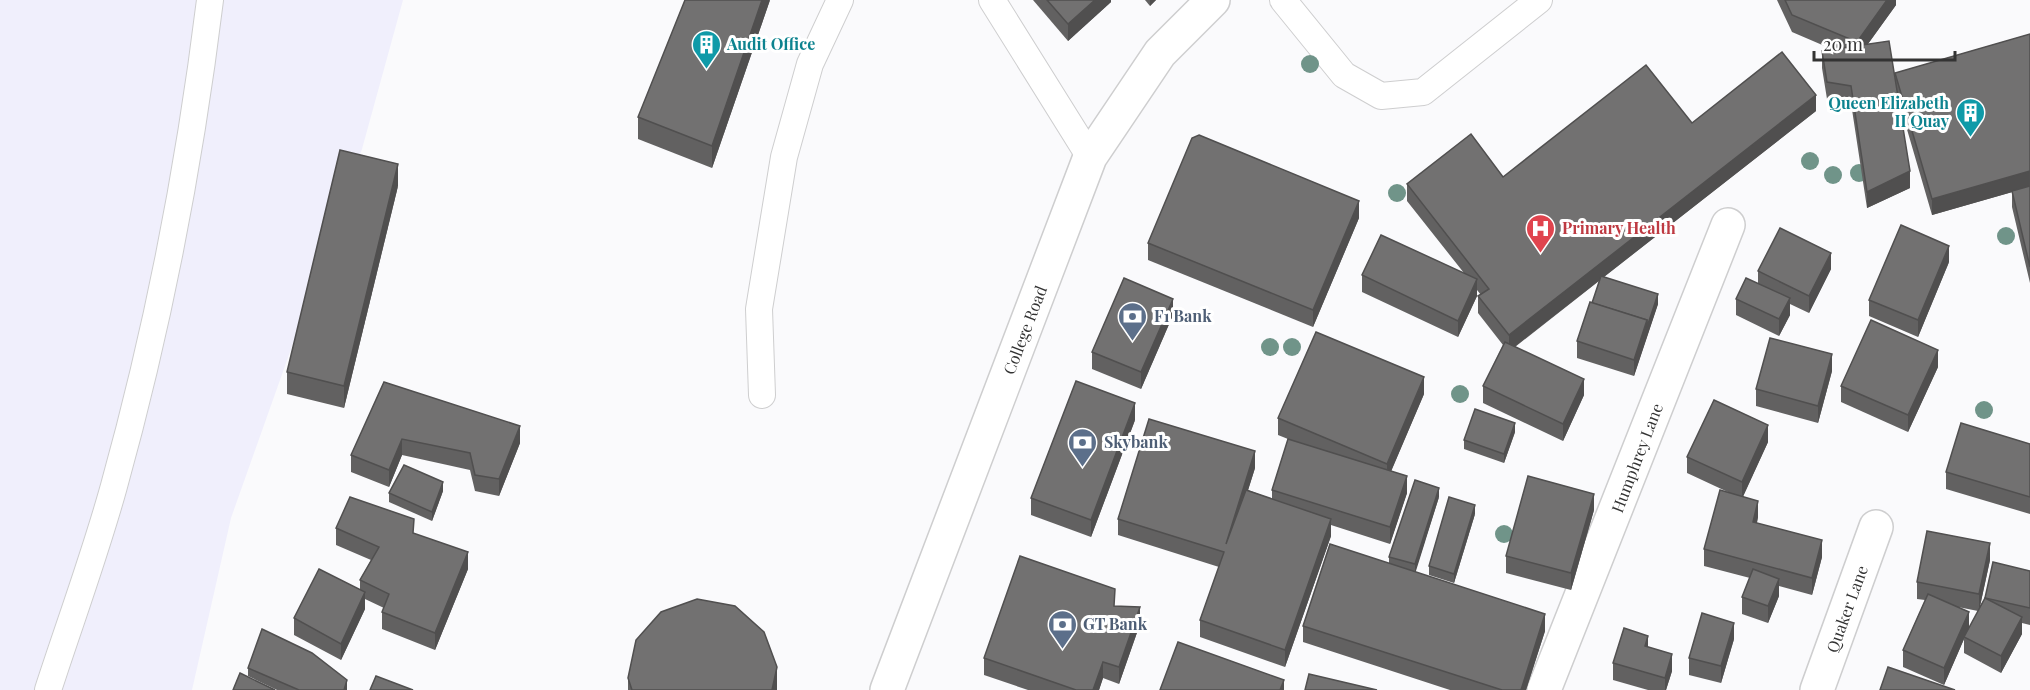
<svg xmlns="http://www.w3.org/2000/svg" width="2030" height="690" viewBox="0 0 2030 690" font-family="'Playfair Display',serif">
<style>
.industrial{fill:#f0effc}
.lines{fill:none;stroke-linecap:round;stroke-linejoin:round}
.service-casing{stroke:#cececf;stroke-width:28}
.minor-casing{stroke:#cececf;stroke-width:36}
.service{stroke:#fff;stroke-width:26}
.minor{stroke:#fff;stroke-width:33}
.tree{fill:#709489}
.wall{fill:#626161;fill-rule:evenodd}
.shaded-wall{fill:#504f4f}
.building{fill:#727171;stroke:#504f4f;stroke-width:1.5}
.labels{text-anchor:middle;stroke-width:6;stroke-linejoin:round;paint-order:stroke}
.culture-label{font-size:16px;font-weight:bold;fill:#0d838f;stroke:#fff;text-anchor:start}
.health-label{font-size:16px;font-weight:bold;fill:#be3a42;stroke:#fff;text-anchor:start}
.service-label{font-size:16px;font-weight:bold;fill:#4e5e75;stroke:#fff;text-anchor:start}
.street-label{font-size:16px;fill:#333;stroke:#fff}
</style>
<rect width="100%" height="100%" fill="#fafafc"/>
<path class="industrial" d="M0,0H403L362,149L231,518L192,690H0Z"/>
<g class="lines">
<defs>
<g id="service">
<path d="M992,0L1090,157"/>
<path d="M1283,0L1344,75L1381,96L1423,92L1539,0"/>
<path d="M762,395L759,309L784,157L810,64L840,0"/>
<path d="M48,690C70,622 95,555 114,486C158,328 190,163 210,0"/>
</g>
<g id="minor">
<path d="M887,690L1090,157L1160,53L1213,0"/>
<path d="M1544,690L1728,225"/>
<path d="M1817,690L1876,527"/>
</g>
</defs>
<use href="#service" class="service-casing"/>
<use href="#minor" class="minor-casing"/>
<use href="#service" class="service"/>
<use href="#minor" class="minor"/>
</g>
<g class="tree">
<circle cx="1310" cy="64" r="9"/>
<circle cx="1810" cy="161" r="9"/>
<circle cx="1859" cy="173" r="9"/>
<circle cx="1833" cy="175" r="9"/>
<circle cx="1397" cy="193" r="9"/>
<circle cx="2006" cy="236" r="9"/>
<circle cx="1270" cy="347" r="9"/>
<circle cx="1292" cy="347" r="9"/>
<circle cx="1460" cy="394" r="9"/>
<circle cx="1984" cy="410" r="9"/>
<circle cx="1504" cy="534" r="9"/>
</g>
<g class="wall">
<path d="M770,0L712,168L638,139V117Z"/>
<path d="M1033,0H1111V2L1068,41Z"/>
<path d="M1145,0H1156L1150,6Z"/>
<path d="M1777,0H1896V5L1868,44L1895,79V73L2030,34V283L2012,207V192L1932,215L1899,102L1910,188L1867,208L1851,103L1827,99L1822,68V51L1834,50L1792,32Z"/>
<path d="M1816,111L1604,277L1658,304L1634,376L1577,358V341L1592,303L1599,281L1515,347L1584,395L1563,441L1483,403V386L1503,345L1478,313V296L1481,295L1477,290V296L1458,337L1362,292V275L1464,273L1407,201V184L1503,177L1692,123Z"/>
<path d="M398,186L344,408L287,394V372Z"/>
<path d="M1359,218L1313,327L1148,260V243Z"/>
<path d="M1949,262L1918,337L1869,316V300Z"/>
<path d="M1831,269L1809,313L1790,304V315L1779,336L1736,315V299L1758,283V271Z"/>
<path d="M1173,315L1141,389L1092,369V352Z"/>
<path d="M1938,367L1908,432L1841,402V386Z"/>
<path d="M1832,371L1818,423L1756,406V389Z"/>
<path d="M384,382L520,443L499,496L475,491L470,470L402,455L389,487L351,472V455Z"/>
<path d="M1424,394L1391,471L1407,493L1390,544L1331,525V536L1285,667L1200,637V620L1219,567L1118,535V519L1255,468L1248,490L1272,499V490L1288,439L1278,435V418Z"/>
<path d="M1135,420L1091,537L1031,515V498Z"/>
<path d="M1515,432L1504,463L1464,449V440Z"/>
<path d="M1768,442L1743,496L1758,517L1757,523L1822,557L1812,595L1779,586V596L1768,623L1742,614V597L1750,578L1704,566V549L1730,493L1687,473V457Z"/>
<path d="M2030,444V514L1946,489V472Z"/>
<path d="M443,491L432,521L389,502V493Z"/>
<path d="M1439,497L1415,572L1545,631L1526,690H1450L1303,642V626L1389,563V557Z"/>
<path d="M1594,510L1571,590L1506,573V556Z"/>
<path d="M1475,514L1454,583L1429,575V566Z"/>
<path d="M336,528L414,534L468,569L435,650L382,629V612L384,608L365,599V609L341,660L294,635V618L360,589V580L371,560L336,545Z"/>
<path d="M1990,560L1980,606L1985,598L2030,571V625L2022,623V634L2001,673L1964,653V639L1944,685L1903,667V650L1925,600L1917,599V582ZM1958,607L1978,611L1969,628Z"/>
<path d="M1115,606L1140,624L1119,684L1103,678L1099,690H1028L984,675V658Z"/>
<path d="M1734,639L1721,683L1689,675V658Z"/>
<path d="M1648,647L1672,671L1666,690H1648L1613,680V663Z"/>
<path d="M777,667V690H628V678Z"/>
<path d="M248,668L347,680V690H277L248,676Z"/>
</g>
<g class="shaded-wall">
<path d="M762,0H770L712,168V146Z"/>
<path d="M1095,0H1111V2L1068,41V24Z"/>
<path d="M1150,0H1156L1150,6Z"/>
<path d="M1887,0H1896V5L1857,59V42Z"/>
<path d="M1816,95V111L1509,351V335Z"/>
<path d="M398,164V186L344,408V386Z"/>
<path d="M1910,171V188L1867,208V192Z"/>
<path d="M2030,171V187L1932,215V199Z"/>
<path d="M1359,201V218L1313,327V310Z"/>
<path d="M1949,246V262L1918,337V320Z"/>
<path d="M1831,253V269L1809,313V296Z"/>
<path d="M1477,279V296L1458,337V321Z"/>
<path d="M1658,294V304L1634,376V360L1647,320Z"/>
<path d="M1790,298V315L1779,336V319Z"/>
<path d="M1173,299V315L1141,389V372Z"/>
<path d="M1938,350V367L1908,432V415Z"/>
<path d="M1832,354V371L1818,423V406Z"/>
<path d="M1424,377V394L1387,481V464Z"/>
<path d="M1584,379V395L1563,441V424Z"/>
<path d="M1135,403V420L1091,537V520Z"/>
<path d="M1515,423V432L1504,463V454Z"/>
<path d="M1768,425V442L1742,499V482Z"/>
<path d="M520,426V443L499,496V479Z"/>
<path d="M402,439V455L389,487V470Z"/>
<path d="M1255,451V468L1226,561V544Z"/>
<path d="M1407,476V493L1390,544V527Z"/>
<path d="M443,482V491L432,521V512Z"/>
<path d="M1439,488V497L1415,574V564Z"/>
<path d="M1594,494V510L1571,590V573Z"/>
<path d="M1758,501V517L1753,538V522Z"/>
<path d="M1475,505V514L1454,583V574Z"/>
<path d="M1331,519V536L1285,667V650Z"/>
<path d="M1822,540V557L1812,595V578Z"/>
<path d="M1990,543V560L1979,611V594Z"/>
<path d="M468,552V569L435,650V633Z"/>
<path d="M1779,579V596L1768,623V606Z"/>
<path d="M365,592V609L341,660V644Z"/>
<path d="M1140,607V624L1119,684V667Z"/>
<path d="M1969,612V628L1964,637V639L1944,685V668Z"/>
<path d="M1545,614V631L1526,690H1521Z"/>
<path d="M2022,617V634L2001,673V656Z"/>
<path d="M1734,623V639L1721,683V666Z"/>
<path d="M1648,636V653L1645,646Z"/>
<path d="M1672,654V671L1666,690H1665V678Z"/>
<path d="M1103,662V678L1099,690H1093Z"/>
<path d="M777,667V690H772Z"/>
<path d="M347,680V690H344Z"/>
<path d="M1284,680V690H1280Z"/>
</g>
<g class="building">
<path d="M685,0H762L712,146L638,117Z"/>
<path d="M1047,0H1095L1068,24Z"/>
<path d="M1785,0H1887L1857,42L1792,15Z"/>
<path d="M2030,34V171L1932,199L1895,73Z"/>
<path d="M1889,41L1910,171L1867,192L1851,86L1827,82L1822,51Z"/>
<path d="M1782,52L1816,95L1509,335L1478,296L1489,289L1407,184L1471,134L1503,177L1646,65L1692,123Z"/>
<path d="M1199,135L1359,201L1313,310L1148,243L1192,138Z"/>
<path d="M340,150L398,164L344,386L287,372Z"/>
<path d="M2030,186V267L2012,191Z"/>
<path d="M1901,225L1949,246L1918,320L1869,300Z"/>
<path d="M1780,228L1831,253L1809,296L1758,271Z"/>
<path d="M1381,235L1477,279L1458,321L1362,275Z"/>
<path d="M1601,276L1658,294L1647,327V320L1592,303Z"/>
<path d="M1124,278L1173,299L1141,372L1092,352Z"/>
<path d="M1746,278L1790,298L1779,319L1736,299Z"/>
<path d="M1590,302L1647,320L1634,360L1577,341Z"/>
<path d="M1871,320L1938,350L1908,415L1841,386Z"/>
<path d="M1316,332L1424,377L1387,464L1278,418Z"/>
<path d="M1770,338L1832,354L1818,406L1756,389Z"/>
<path d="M1505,342L1584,379L1563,424L1483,386Z"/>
<path d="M1076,381L1135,403L1091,520L1031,498Z"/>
<path d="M384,382L520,426L499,479L475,475L470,453L402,439L389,470L351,455Z"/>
<path d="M1714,400L1768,425L1742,482L1687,457Z"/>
<path d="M1475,409L1515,423L1504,454L1464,440Z"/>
<path d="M1149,419L1255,451L1226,544L1246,490L1331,519L1285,650L1200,620L1224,552L1118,519Z"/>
<path d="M1961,423L2030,444V497L1946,472Z"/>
<path d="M1288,439L1407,476L1390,527L1272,490Z"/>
<path d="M404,465L443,482L432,512L389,493Z"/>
<path d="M1528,476L1594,494L1571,573L1506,556Z"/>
<path d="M1415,480L1439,488L1415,564L1389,557Z"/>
<path d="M1720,490L1758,501L1753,522L1822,540L1812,578L1704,549Z"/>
<path d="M350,497L414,519L413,533L468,552L435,633L382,612L389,594L360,580L379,547L336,528Z"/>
<path d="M1449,497L1475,505L1454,574L1429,566Z"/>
<path d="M1927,531L1990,543L1979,594L1917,582Z"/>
<path d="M1330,544L1545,614L1521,690H1502L1303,626Z"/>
<path d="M1020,556L1115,589L1114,606L1140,607L1119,667L1103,662L1093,690H1076L984,658Z"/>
<path d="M1993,562L2030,571V608L1985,598Z"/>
<path d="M319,569L365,592L341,644L294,618Z"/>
<path d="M1753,569L1779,579L1768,606L1742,597Z"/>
<path d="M1928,594L1969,612L1944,668L1903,650Z"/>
<path d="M1985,598L2022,617L2001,656L1964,637Z"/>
<path d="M697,599L735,606L764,632L777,667L772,690H632L628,678L636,640L661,612Z"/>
<path d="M1702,613L1734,623L1721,666L1689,658Z"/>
<path d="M1624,628L1648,636L1645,646L1672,654L1665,678L1613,663Z"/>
<path d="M262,629L312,653L347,680L344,690H299L248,668Z"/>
<path d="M1178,642L1284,680L1280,690H1160Z"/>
<path d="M1888,667L1955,690H1880Z"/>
<path d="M240,673L275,690H233Z"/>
<path d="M1309,674L1377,690H1305Z"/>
<path d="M376,676L413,690H370Z"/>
</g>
<defs>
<symbol id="building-pin" viewBox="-11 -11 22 30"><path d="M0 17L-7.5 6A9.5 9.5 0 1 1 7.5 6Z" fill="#0f9aa8" stroke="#fff"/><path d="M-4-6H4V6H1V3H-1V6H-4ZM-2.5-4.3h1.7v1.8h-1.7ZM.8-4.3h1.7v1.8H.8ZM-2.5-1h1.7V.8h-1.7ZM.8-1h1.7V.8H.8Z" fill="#fff"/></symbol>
<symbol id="hospital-pin" viewBox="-11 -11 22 30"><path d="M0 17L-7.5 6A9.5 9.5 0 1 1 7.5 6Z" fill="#e0444e" stroke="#fff"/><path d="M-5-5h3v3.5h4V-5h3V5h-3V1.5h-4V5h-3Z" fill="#fff"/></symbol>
<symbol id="bank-pin" viewBox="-11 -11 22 30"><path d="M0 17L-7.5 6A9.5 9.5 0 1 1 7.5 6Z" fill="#5c6f8a" stroke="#fff"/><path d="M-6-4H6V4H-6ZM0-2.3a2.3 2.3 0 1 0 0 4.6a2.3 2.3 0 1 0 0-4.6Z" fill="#fff"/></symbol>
</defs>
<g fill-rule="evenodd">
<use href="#building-pin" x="690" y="28" width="33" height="45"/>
<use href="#building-pin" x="1954" y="96" width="33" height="45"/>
<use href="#hospital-pin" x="1524" y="212" width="33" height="45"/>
<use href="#bank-pin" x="1116" y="300" width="33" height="45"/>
<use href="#bank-pin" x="1066" y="426" width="33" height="45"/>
<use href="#bank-pin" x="1046" y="608" width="33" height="45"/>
</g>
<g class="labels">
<g class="culture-label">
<text x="727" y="50">Audit Office</text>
<text x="1949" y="109" text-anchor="end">Queen Elizabeth<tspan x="1949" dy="18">II Quay</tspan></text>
</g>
<g class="health-label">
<text x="1562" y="234">Primary Health</text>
</g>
<g class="service-label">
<text x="1154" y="322">F1 Bank</text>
<text x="1104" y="448">Skybank</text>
<text x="1083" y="630">GT Bank</text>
</g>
<g class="street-label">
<text transform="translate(1025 330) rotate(-69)" y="6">College Road</text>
<text transform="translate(1637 458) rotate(-69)" y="6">Humphrey Lane</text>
<text transform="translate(1847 609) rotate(-70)" y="6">Quaker Lane</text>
</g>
</g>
<path d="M1814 51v9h141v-9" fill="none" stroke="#333333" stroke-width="3"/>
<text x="1823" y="51" font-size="18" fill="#333333" stroke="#ffffff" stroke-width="4.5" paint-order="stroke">20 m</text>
</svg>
